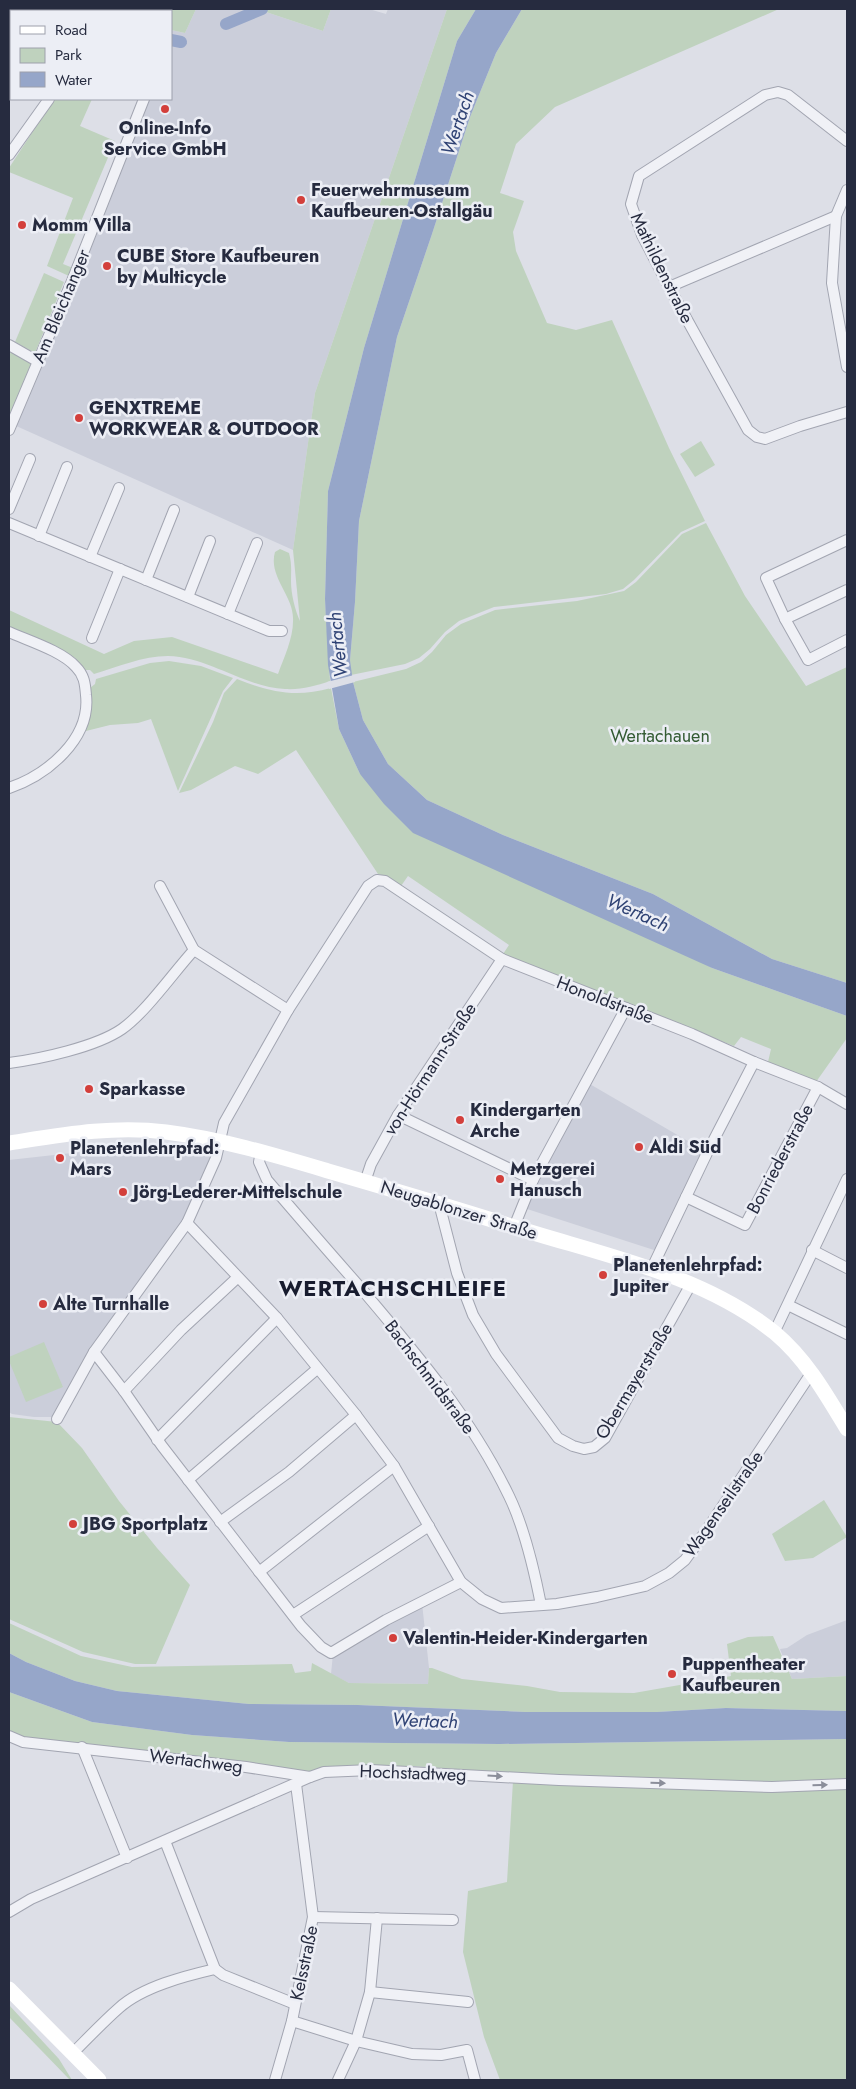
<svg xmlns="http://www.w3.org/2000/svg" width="856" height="2089" viewBox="0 0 856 2089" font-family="Jost,sans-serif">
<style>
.built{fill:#cbceda}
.green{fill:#bfd2be}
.water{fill:#96a6c9}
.pier{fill:#dddfe7}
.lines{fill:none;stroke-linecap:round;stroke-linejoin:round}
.canal{stroke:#96a6c9;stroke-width:12}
.street-casing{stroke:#a2a5b1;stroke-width:12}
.street{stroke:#f0f1f6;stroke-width:10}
.secondary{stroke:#fff;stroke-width:15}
.oneway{fill:#8b8e9a}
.poi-dot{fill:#d33f3b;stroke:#eceef5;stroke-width:2}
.labels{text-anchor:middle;stroke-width:5;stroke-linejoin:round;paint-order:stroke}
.poi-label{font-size:18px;font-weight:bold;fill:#262b3f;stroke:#eceef5;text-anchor:start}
.street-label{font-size:18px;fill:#262b3f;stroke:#eceef5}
.park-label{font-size:18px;fill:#335b33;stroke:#eceef5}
.water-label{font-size:19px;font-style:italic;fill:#2f4274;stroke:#eceef5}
.district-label{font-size:22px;font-weight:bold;letter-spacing:1px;fill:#181c2f;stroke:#eceef5}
</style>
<rect width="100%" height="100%" fill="#dddfe7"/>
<g class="built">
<path d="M196,9H257L323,31L331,9H369L386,14L388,9H447L315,393L293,550L14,425L149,99H171V30L185,33Z"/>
<path d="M588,1083L705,1151L657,1251L524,1208Z"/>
<path d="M99,1150L214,1156L186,1223L55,1417H34L12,1414L9,1412V1160Z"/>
<path d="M422,1603L429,1668L428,1684L349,1683L331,1674L333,1654Z"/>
<path d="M847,1620V1676L792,1679L780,1649L787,1648L807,1635Z"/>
</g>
<g class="green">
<path d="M31,9H196L185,33L171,30V11H32Z"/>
<path d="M257,9H331L323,31Z"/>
<path d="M447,9H476L457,41L364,348L328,491L325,599L330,681C315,686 301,690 285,689C244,687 209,657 168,656C143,656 117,667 94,674L90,670H84L75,658L66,653L9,627V610L104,654L134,641L172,637L278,674C284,657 294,637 293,618C293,595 268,576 275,552L280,549L289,553C292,564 291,571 291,581C291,594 295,610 300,621L293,550L315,393Z"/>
<path d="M522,9H779L555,107L516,144L500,193L524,201L513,232L516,251L547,323L576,330L612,320L669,448L705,521L681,532L634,580L623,589L606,594L494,607L459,621L445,632L430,649L419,658L405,664L351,675L350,660L355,602L359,521L397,337L432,234L470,117L496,53Z"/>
<path d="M54,99H92L80,126L115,141L63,264L73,268L69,276L47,266L73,198L9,172V168Z"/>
<path d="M44,273L64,282L35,353L15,342Z"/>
<path d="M11,351L33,364L9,419V357Z"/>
<path d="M701,441L715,465L695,477L680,454Z"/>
<path d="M706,523L745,596L806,686L847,667V983L772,959L653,894L503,835L427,800L388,764L363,720L353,682L406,669L421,662L432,652L446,635L461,624L495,610L577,601L624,591L636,582L682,534Z"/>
<path d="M169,661L201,666L233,678L223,691L178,791L151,719L138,723L110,725L82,732L90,688L95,684L96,679L150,663Z"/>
<path d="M237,679C270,692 295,698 331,688L339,729L360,774L712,968L847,1016V1038L816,1082L768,1062L771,1049L741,1037L734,1046L503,954L509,945L408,876L401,886L385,876L378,874L296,750L258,774L235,766L191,790L179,793L213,722L224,693Z"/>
<path d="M44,1342L63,1387L26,1402L9,1361V1357Z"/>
<path d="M9,1417L57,1422L82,1448L119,1501L157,1548L190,1585L156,1664H135L83,1652L9,1619Z"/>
<path d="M824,1500L847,1537L813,1558L785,1561L772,1534Z"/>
<path d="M9,1623L81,1656L132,1667L292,1664L295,1673L311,1671L312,1663L349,1683L428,1684L429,1668H432L462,1679L527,1686L560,1692L634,1693L731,1676L727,1644L748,1637L773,1636L792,1679L847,1676V1711L726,1708L657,1712H525L358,1705L249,1704L117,1691L75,1681L26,1662L9,1653Z"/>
<path d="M9,1692L92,1722L192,1735L289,1742L500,1744L847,1739V1780L771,1784L557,1776L412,1766H368L309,1775L23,1740L9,1734Z"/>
<path d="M513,1781L847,1786V2080H500L484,2037L463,1952L468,1891L507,1882Z"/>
<path d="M9,2005L59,2059L72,2080H70L9,2017Z"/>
</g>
<g class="water">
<path d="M476,9H522L496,53L470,117L432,234L397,337L359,521L355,602L350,660L353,682L363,720L388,764L427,800L503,835L653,894L772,959L847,983V1016L712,968L413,833L384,804L360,774L339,729L328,665L325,599L328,491L364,348L457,41Z"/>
<path d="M9,1653L26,1662L75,1681L117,1691L249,1704L358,1705L525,1712H657L726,1708L847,1711V1739L500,1744L289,1742L192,1735L92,1722L9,1692Z"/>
</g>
<path class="pier" d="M354,675L355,682L329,689L327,682Z"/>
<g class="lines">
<g class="canal">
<path d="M53,11V9"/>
<path d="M226,24L262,9"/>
<path d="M171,40L181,42"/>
<path d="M9,77L11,75"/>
</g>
<defs>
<g id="street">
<path d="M9,47H11"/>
<path d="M847,141L788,95L778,92L765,95L639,176L631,204L642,235L669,287L748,430L757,437L765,439L800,426L847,412"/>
<path d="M9,155L49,99"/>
<path d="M847,190L836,216L832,283L847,367"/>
<path d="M669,287L836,216"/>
<path d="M9,345L37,361"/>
<path d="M9,430L72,281L144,99"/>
<path d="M9,509L30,459"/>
<path d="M9,523L269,631H282"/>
<path d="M39,536L67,467"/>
<path d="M847,540L766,578L785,619L808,660L847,640"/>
<path d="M90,557L119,488"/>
<path d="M146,580L174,510"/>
<path d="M188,597L210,541"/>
<path d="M228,614L257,543"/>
<path d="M785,619L847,590"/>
<path d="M9,632C29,641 62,651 76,667C84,675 85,683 86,695C91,739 47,775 9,788"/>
<path d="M92,638L120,569"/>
<path d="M160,886L194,950L288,1010"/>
<path d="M9,1063C40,1059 96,1047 122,1029C146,1012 173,973 194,950"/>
<path d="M398,1115L533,1180"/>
<path d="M261,1151L259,1162L267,1180C297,1215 328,1251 359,1286C415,1352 471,1417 509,1496C525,1529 534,1569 541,1605"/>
<path d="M365,1182L371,1164L398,1115L502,959"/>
<path d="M686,1197L745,1225L818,1087"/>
<path d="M442,1203L441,1211L457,1273L473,1315L496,1354L558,1438L573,1446L584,1449L594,1447L605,1438L691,1284"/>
<path d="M187,1223L277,1318L356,1415L394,1466L461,1582L482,1599L501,1608L557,1604L597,1597L645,1586L669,1573L685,1560L706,1531L812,1372"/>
<path d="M514,1227L533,1180L626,1008"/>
<path d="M812,1250L847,1268"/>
<path d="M651,1270L708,1151L754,1062"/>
<path d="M788,1305L847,1334"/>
<path d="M774,1333L847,1179"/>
<path d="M124,1391L181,1330L237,1278"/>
<path d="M57,1419L94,1352"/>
<path d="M157,1440L277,1318"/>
<path d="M188,1480L317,1369"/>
<path d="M220,1522L289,1472L356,1415"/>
<path d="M259,1572L394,1466"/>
<path d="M461,1582L386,1620L331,1653L321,1647L301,1626L162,1446L124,1391L94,1352L187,1223L216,1158L224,1123L288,1010L368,886L377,880L385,881L502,959L692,1034L754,1062L818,1087L847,1104"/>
<path d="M293,1615L429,1526"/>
<path d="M9,1736L23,1742L246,1767L310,1777"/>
<path d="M82,1747L127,1858"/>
<path d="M165,1841L215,1969L223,1975L295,2004"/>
<path d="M9,1912L31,1899L310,1777L324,1772L371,1770L559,1780L772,1787L847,1784"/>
<path d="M313,1917L453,1920"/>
<path d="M370,1992L468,2002"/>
<path d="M292,2021L356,2041L412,2054L441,2055L467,2050L475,2080"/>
<path d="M72,2054C87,2039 103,2022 119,2008C142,1987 185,1976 215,1969"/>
<path d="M275,2080L292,2021L313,1917L296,1784"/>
<path d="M338,2080L356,2041L370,1992L377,1918"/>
</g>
</defs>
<use href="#street" class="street-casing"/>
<use href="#street" class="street"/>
<g class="secondary">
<path d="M9,1143C60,1135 113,1125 166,1132C221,1139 274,1155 328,1171C390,1189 452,1207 514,1227C602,1255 702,1274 775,1333C806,1359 826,1394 847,1429"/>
<path d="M9,1989L99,2080"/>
</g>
</g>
<defs><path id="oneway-solid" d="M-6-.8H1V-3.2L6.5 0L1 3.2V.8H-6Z" transform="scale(1.25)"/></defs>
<g class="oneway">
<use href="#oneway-solid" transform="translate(495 1776) rotate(3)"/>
<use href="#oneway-solid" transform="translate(658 1783) rotate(2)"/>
<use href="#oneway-solid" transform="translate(820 1785) rotate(-2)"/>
</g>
<g class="poi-dot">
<circle cx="165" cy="109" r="5"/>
<circle cx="301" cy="200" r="5"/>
<circle cx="22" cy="225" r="5"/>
<circle cx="107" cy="266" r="5"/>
<circle cx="79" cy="418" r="5"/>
<circle cx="89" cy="1089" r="5"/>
<circle cx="460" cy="1120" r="5"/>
<circle cx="639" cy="1147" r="5"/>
<circle cx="60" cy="1158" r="5"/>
<circle cx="500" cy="1179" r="5"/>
<circle cx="123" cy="1192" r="5"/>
<circle cx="603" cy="1275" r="5"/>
<circle cx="43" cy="1304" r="5"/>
<circle cx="73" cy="1524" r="5"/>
<circle cx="393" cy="1638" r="5"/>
<circle cx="672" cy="1674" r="5"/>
</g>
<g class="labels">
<g class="poi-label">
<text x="165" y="134" text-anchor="middle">Online-Info<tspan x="165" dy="21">Service GmbH</tspan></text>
<text x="311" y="196">Feuerwehrmuseum<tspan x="311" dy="21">Kaufbeuren-Ostallgäu</tspan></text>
<text x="32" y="231">Momm Villa</text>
<text x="117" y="262">CUBE Store Kaufbeuren<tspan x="117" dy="21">by Multicycle</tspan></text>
<text x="89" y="414">GENXTREME<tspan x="89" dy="21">WORKWEAR &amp; OUTDOOR</tspan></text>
<text x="99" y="1095">Sparkasse</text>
<text x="470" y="1116">Kindergarten<tspan x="470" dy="21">Arche</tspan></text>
<text x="649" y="1153">Aldi Süd</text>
<text x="70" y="1154">Planetenlehrpfad:<tspan x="70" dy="21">Mars</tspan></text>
<text x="510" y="1175">Metzgerei<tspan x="510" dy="21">Hanusch</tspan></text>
<text x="133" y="1198">Jörg-Lederer-Mittelschule</text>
<text x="613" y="1271">Planetenlehrpfad:<tspan x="613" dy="21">Jupiter</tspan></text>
<text x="53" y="1310">Alte Turnhalle</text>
<text x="83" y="1530">JBG Sportplatz</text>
<text x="403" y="1644">Valentin-Heider-Kindergarten</text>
<text x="682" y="1670">Puppentheater<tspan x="682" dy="21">Kaufbeuren</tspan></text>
</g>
<g class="street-label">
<text transform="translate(662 268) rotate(64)" y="6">Mathildenstraße</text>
<text transform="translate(61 306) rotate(-67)" y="6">Am Bleichanger</text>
<text transform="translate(605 1000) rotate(21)" y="6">Honoldstraße</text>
<text transform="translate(430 1069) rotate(-57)" y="6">von-Hörmann-Straße</text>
<text transform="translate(780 1159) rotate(-62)" y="6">Bonriederstraße</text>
<text transform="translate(459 1210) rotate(17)" y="6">Neugablonzer Straße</text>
<text transform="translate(430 1377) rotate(53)" y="6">Bachschmidstraße</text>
<text transform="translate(634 1381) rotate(-59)" y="6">Obermayerstraße</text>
<text transform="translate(723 1504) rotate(-55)" y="6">Wagenseilstraße</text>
<text transform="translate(196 1761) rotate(7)" y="6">Wertachweg</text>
<text transform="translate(413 1773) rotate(2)" y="6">Hochstadtweg</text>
<text transform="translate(304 1963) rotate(-78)" y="6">Kelsstraße</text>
</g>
<g class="park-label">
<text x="660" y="742">Wertachauen</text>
</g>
<g class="water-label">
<text transform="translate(457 123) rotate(-71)" y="7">Wertach</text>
<text transform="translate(337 645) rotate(-96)" y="7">Wertach</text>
<text transform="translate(638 912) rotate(24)" y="7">Wertach</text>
<text transform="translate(425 1720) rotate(2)" y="7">Wertach</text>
</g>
<g class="district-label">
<text x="393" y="1296">WERTACHSCHLEIFE</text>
</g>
</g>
<rect width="856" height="2089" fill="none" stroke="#262b3f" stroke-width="20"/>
<rect x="10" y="10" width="162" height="90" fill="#eceef5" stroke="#9da0ac"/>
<rect x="20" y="26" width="25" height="8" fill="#ffffff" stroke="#9da0ac"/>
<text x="55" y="35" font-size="15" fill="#262b3f">Road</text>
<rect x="20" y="48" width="25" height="15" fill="#bfd2be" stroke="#9da0ac"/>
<text x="55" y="60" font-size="15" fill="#262b3f">Park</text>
<rect x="20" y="72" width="25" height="15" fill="#96a6c9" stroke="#9da0ac"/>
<text x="55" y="85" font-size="15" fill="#262b3f">Water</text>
</svg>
